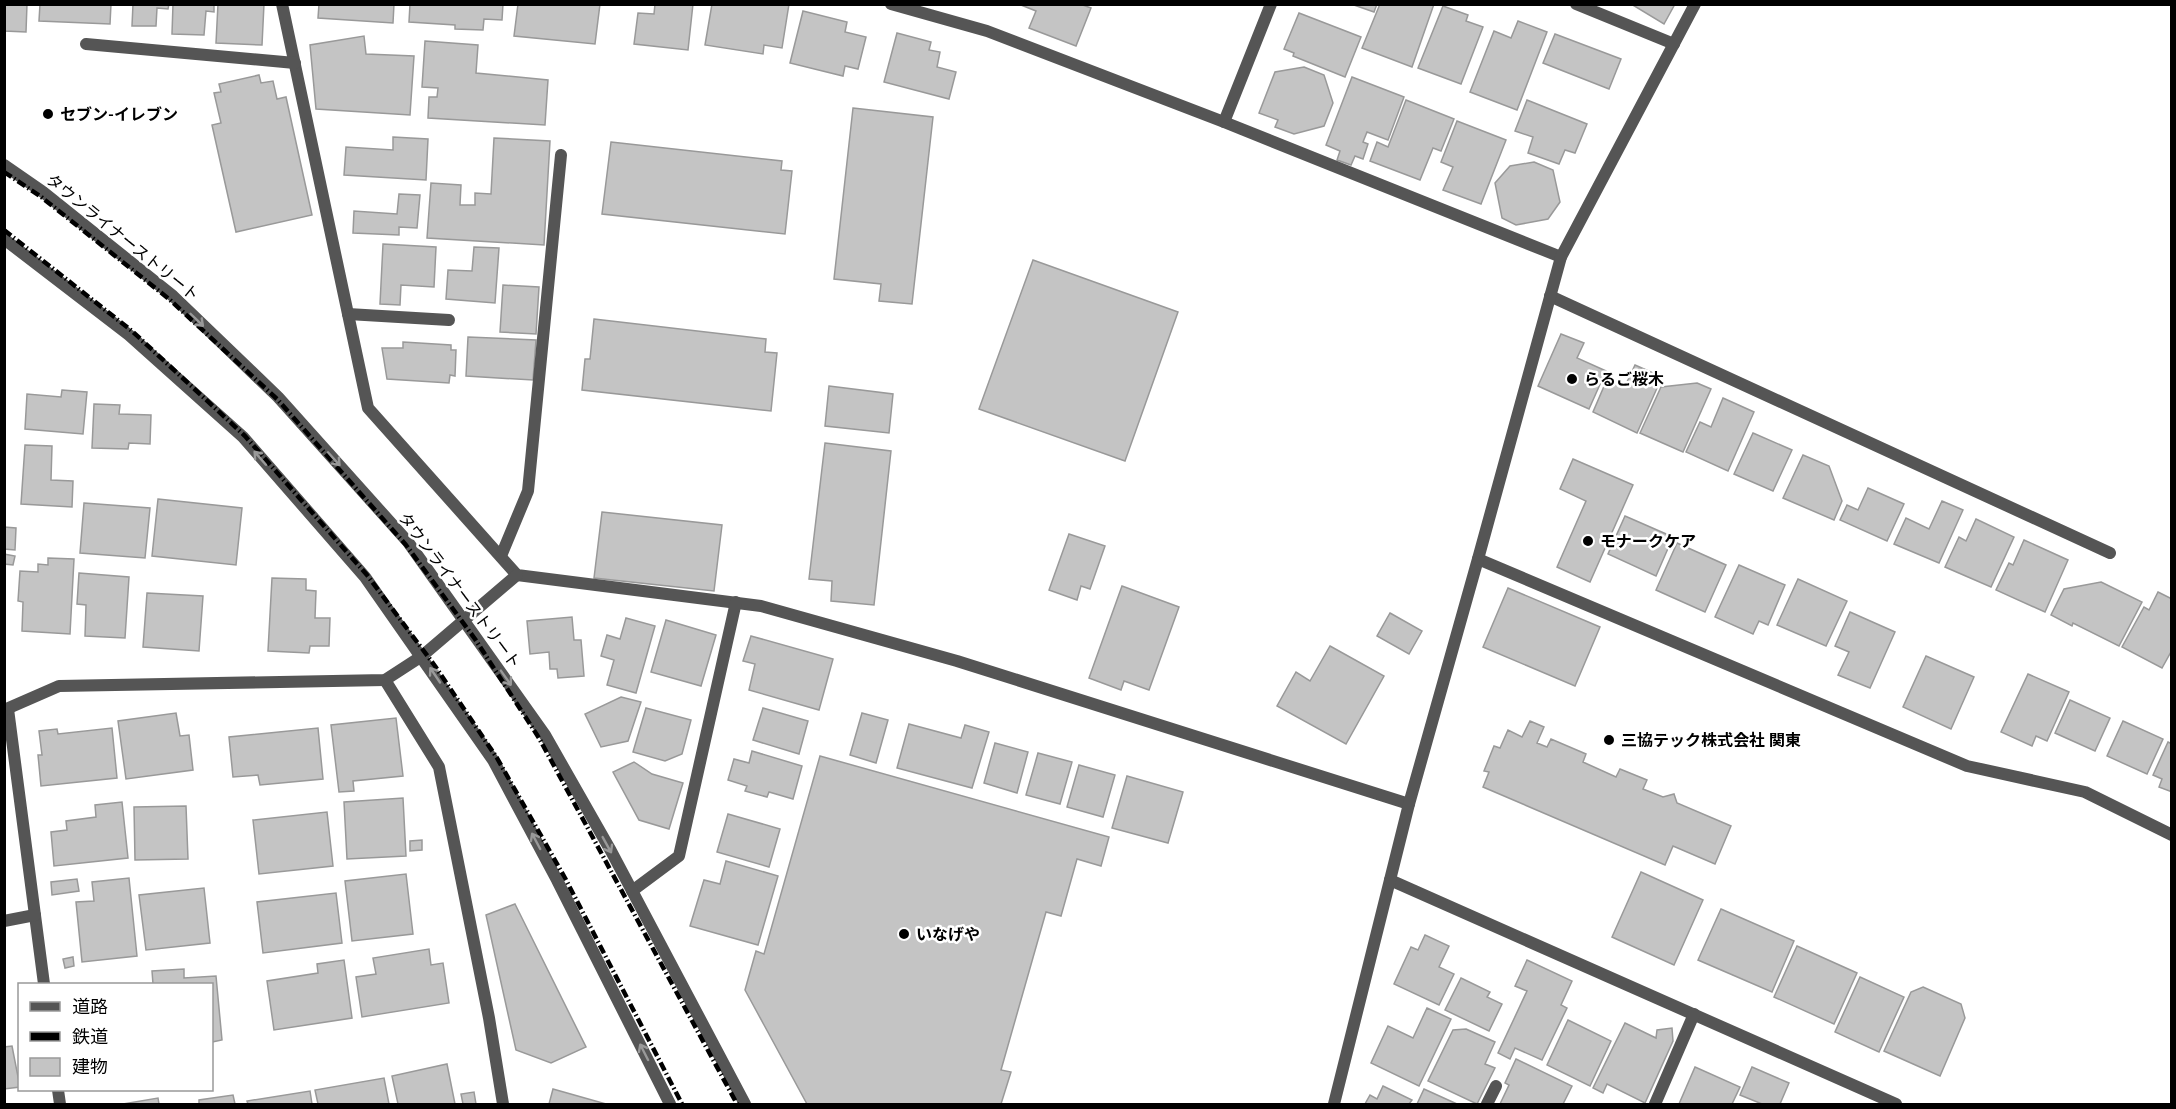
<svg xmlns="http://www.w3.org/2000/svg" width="2176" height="1109" viewBox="0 0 2176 1109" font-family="Lato,'Noto Sans JP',sans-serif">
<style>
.building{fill:#c4c4c4;stroke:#999;stroke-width:1.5}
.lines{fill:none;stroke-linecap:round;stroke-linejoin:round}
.minor{stroke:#555;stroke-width:12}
.tertiary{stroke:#555;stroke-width:12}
.rail{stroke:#000;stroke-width:4.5;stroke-dasharray:9 3 1.5 3;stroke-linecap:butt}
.oneway{stroke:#999}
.poi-dot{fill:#000;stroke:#fff;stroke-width:2}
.labels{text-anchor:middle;stroke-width:5;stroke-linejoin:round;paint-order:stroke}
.poi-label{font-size:16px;font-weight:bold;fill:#000;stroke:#fff;text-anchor:start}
.street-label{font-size:16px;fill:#000;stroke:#fff}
</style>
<rect width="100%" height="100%" fill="#fff"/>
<g class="building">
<path d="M4,4H27L26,32L4,31Z"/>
<path d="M40,4H111L110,24L39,21Z"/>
<path d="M133,4H169L168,9L157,8L156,26H132Z"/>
<path d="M173,4H214V12L206,11L204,35L172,34Z"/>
<path d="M218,4H264L262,45L216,43Z"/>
<path d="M319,4H394L393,23L318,18Z"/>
<path d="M410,4H503L502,20L484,19L483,30L455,29V25L409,22Z"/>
<path d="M518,4H600L595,44L514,36Z"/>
<path d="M655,4H693L688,50L634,44L638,13L654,14Z"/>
<path d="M712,4H789L782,48L764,45L763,54L705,45Z"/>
<path d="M1080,4L1091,8L1076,46L1029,28L1036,11L1021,5Z"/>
<path d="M1351,4H1377L1374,12Z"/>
<path d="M1380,4H1434L1412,67L1362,48Z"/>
<path d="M1631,4H1675L1664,24Z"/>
<path d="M1443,6L1468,15L1466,21L1483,27L1461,84L1418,68Z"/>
<path d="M803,11L847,22L845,32L866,37L858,69L845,66L843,76L790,63Z"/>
<path d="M1299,13L1361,37L1345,77L1293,56L1294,53L1284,49Z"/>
<path d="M1518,21L1547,32L1517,110L1470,92L1494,31L1511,38Z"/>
<path d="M897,33L931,42L929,50L940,52L937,67L956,72L949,99L884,82Z"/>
<path d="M1555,34L1621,59L1609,89L1543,63Z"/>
<path d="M364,36L366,54L414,56L410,115L316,109L310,45Z"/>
<path d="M425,41L478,45L476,73L548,80L545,125L428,118L429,97H437L438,88L422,87Z"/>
<path d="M1304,67L1324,75L1333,103L1324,126L1294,134L1275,127L1278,120L1259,113L1275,72Z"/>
<path d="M259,75L261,83L273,81L277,99L286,97L312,215L236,232L212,125L221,123L214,93L221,92L219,84Z"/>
<path d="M1352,77L1404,97L1388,140L1367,132L1363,142L1368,144L1363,159L1355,156L1351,165L1337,160L1340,151L1326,145Z"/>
<path d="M1406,100L1454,119L1441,151L1433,148L1420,180L1370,161L1377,142L1388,147Z"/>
<path d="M1527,100L1587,124L1575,153L1565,150L1559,164L1528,153L1533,137L1515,131Z"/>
<path d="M853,108L933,117L912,304L879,301L881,284L834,279Z"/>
<path d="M1457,121L1506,140L1481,204L1443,190L1453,167L1441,162Z"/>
<path d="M393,137L428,139L426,180L344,175L346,147L393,150Z"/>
<path d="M494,138L550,141L544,245L427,238L431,183L461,185L460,205H475V193L491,194Z"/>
<path d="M611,142L782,161L781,170L792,171L785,234L602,214Z"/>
<path d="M1534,162L1553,170L1560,202L1548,219L1516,225L1502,218L1495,183L1510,166Z"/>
<path d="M399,194L420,195L417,228L399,227V235L353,233L354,211L397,214Z"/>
<path d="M383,244L436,247L434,287L401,285L400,305L380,304Z"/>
<path d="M474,247L499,248L495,303L446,299L448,270L472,271Z"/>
<path d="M1033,260L1178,312L1125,461L979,409Z"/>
<path d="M503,285L539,287L536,334L500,332Z"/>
<path d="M594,319L766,339L765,352L777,353L771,411L582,390L585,359H590Z"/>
<path d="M1561,334L1584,343L1577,358L1606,371L1589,409L1538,386Z"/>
<path d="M468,337L536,340L533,380L466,376Z"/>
<path d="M403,342L451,345V350H456L455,376L450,375L449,383L387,379L382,348H403Z"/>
<path d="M1635,365L1662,377L1637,433L1593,412L1608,377L1626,384Z"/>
<path d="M1697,383L1711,389L1683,452L1640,433L1661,387Z"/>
<path d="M829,386L893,394L889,433L825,426Z"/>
<path d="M62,390L87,392L83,434L25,429L27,394L61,397Z"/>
<path d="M1723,398L1754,412L1728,471L1686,452L1700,422L1711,427Z"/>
<path d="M94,404L120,405L119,414L151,415L150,444L129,443L128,449L92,448Z"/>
<path d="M1753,433L1792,450L1773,491L1734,474Z"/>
<path d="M825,443L891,451L874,605L831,601L832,581L809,579Z"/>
<path d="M25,445L52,446L51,480L73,481L72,507L21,504Z"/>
<path d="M1803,455L1829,466L1842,501L1834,520L1783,498Z"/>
<path d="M1573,459L1633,485L1590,582L1557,567L1586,501L1560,489Z"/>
<path d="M1868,488L1904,504L1887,541L1840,520L1847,505L1858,510Z"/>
<path d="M158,499L242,508L236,565L152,556Z"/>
<path d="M1942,501L1963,510L1939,563L1894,544L1906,518L1929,529Z"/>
<path d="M84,503L150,508L145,558L80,553Z"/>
<path d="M602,512L722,525L714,591L594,578Z"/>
<path d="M1625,516L1673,537L1656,576L1608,554Z"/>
<path d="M1976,519L2014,537L1991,587L1945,567L1959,537L1966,541Z"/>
<path d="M4,527L16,528L15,550L4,549Z"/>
<path d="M1069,534L1105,546L1090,589L1081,586L1077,600L1049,590Z"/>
<path d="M2024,540L2068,560L2045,612L1996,590L2009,563L2013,565Z"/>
<path d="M1677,543L1726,565L1705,612L1656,590Z"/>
<path d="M4,554L15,556L13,565L4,564Z"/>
<path d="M48,558L74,559L70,634L22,631L23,602L18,601L20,571L38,572V564L48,565Z"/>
<path d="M1739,565L1785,585L1768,625L1759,621L1753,634L1715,617Z"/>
<path d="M79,573L129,577L125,638L85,636L86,605L77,604Z"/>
<path d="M272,578L306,579V590L316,591L315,618H330L329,646H310L309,653L268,651Z"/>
<path d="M1798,579L1847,601L1826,646L1777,625Z"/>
<path d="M2101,582L2142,602L2119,646L2073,623L2072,626L2051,615L2064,589Z"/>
<path d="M1122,586L1179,607L1149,690L1124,681L1121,690L1089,678Z"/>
<path d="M1508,588L1600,627L1575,686L1483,647Z"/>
<path d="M2158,592L2172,599V650L2162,668L2122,647L2144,607L2149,610Z"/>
<path d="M147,593L203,596L199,651L143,647Z"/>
<path d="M1850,612L1895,632L1870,688L1838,675L1849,652L1835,646Z"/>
<path d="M1390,613L1422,631L1409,654L1377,636Z"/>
<path d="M572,617L574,640H581L584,676L558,678L557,669H550L549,652L530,654L527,621Z"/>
<path d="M626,618L655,626L636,693L607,685L614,660L601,656L607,635L620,639Z"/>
<path d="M666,620L716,635L701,686L651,672Z"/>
<path d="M751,636L833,659L819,710L749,690L755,664L743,661Z"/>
<path d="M1330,646L1384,676L1346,744L1277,706L1296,672L1310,681Z"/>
<path d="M1926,656L1974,677L1951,729L1903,707Z"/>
<path d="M2028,674L2069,692L2047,741L2036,736L2032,746L2001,732Z"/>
<path d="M621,697L641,702L628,741L601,747L585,714Z"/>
<path d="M2070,700L2110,718L2095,751L2055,733Z"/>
<path d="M646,708L691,720L682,754L665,761L633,752Z"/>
<path d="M763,708L808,721L799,754L753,740Z"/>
<path d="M176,713L180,736L189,735L193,770L126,779L118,721Z"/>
<path d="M862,713L888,720L876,763L850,755Z"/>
<path d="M396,718L403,776L353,781L354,791L339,792L331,725Z"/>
<path d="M1530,721L1544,727L1537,743L1547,747L1551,739L1586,754L1583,762L1616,777L1620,769L1647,780L1643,789L1663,797L1674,794L1677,803L1731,826L1715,864L1673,846L1665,865L1483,787L1489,772L1484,771L1494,746L1500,748L1508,730L1522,737Z"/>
<path d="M2123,721L2163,739L2147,774L2107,756Z"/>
<path d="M909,724L961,738L965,725L989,732L972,788L897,768Z"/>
<path d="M112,728L117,778L41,786L38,755H42L39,731L57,729L58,734Z"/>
<path d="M318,728L323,779L260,785L258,775L233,777L229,737Z"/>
<path d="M2168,742L2172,744V792L2159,787L2162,779L2153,775Z"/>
<path d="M995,743L1028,752L1017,793L984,783Z"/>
<path d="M752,751L802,766L793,799L769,792L767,797L745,791L747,786L728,780L734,759L749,763Z"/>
<path d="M1038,753L1072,762L1060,804L1026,795Z"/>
<path d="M820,756L1109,837L1101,866L1077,859L1061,916L1046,912L1001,1070L1011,1072L1001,1104H807L745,990L756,951L764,954Z"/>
<path d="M634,762L652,774L683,783L669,829L639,820L613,772Z"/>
<path d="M1079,765L1115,775L1103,817L1067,807Z"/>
<path d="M1127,776L1183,792L1168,843L1112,828Z"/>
<path d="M403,798L406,856L347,859L344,802Z"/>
<path d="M122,802L128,858L54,866L51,832L67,830L66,821L96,817L95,805Z"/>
<path d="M186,806L188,859L135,860L134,807Z"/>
<path d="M327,812L333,866L259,874L253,820Z"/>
<path d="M728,814L780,829L769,867L717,852Z"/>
<path d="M422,840V850L410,851V841Z"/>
<path d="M726,861L778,876L758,945L690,926L704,880L720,884Z"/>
<path d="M1641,872L1703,900L1674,965L1612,937Z"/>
<path d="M406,874L413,934L352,941L345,881Z"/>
<path d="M129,878L137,956L82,962L76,902L94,901L92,882Z"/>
<path d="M77,879L79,891L52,895L51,882Z"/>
<path d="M204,888L210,943L146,950L139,895Z"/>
<path d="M336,893L342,943L263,953L257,902Z"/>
<path d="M515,904L586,1047L551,1063L516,1050L486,915Z"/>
<path d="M1721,909L1794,941L1772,992L1698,960Z"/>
<path d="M1425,935L1449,946L1439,967L1454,974L1439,1005L1394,984L1411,947L1418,950Z"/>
<path d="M1797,946L1857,973L1834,1024L1774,997Z"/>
<path d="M429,949L431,965L443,963L449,1003L362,1017L356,977L376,974L373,958Z"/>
<path d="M73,957L74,966L65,968L63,959Z"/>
<path d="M344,960L352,1018L274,1030L267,981L318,973L317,964Z"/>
<path d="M1527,960L1572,981L1561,1005L1567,1008L1542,1060L1515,1048L1510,1059L1498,1053L1527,991L1515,986Z"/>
<path d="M184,969V978L216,976L222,1040L212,1042V984H153L152,971Z"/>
<path d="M1860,977L1904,997L1879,1052L1835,1032Z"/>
<path d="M1461,978L1490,992L1487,997L1502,1004L1489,1031L1445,1010Z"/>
<path d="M1923,987L1961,1004L1965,1018L1940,1076L1884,1051L1911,992Z"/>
<path d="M1427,1008L1451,1019L1419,1086L1371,1063L1388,1026L1413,1038Z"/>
<path d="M1568,1020L1611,1041L1590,1086L1547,1065Z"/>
<path d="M1625,1023L1656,1038L1657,1030L1672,1028L1673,1041L1645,1103L1607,1084L1603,1093L1593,1088Z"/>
<path d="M1466,1029L1495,1042L1485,1064L1495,1068L1477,1104L1428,1081L1453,1030Z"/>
<path d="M12,1046L20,1087L4,1089V1047Z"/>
<path d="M1516,1059L1572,1086L1563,1104H1500L1509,1085L1505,1083Z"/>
<path d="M447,1064L455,1104H398L392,1076Z"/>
<path d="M1695,1067L1740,1087L1732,1104H1679Z"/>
<path d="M1752,1067L1789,1083L1780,1104H1762L1740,1095Z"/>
<path d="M384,1078L389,1104H318L315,1090Z"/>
<path d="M1383,1086L1412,1100L1409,1104H1365L1370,1095L1377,1099Z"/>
<path d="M553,1089L606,1104H549Z"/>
<path d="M1424,1089L1457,1104H1417Z"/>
<path d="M310,1091L312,1104H248L247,1101Z"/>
<path d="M474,1092L476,1104H463L461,1094Z"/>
<path d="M233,1095L235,1104H199V1100Z"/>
<path d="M158,1098L159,1104H123Z"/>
</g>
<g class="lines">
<g class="minor">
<path d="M282,4L368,408L517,575L761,606L957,661L1409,804"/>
<path d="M891,4L987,31L1224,122L1561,257"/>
<path d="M1576,4L1674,44"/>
<path d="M86,44L295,63"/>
<path d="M1224,122L1271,4"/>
<path d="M1550,296L2110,553"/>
<path d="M348,314L449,320"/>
<path d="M501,556L528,491L561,155"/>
<path d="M1478,559L1967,766L2085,792L2172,835"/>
<path d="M385,680L439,767L489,1018L503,1104"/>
<path d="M8,709L44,984"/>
<path d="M4,710L59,686L385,680L422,656L517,575"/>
<path d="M1390,880L1896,1104"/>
<path d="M632,891L679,856L736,602"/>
<path d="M4,921L35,915"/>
<path d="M58,1090L60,1104"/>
<path d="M1334,1104L1409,804L1478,559L1561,257L1695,4"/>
<path d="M1487,1104L1496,1086"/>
<path d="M1655,1104L1694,1014"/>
</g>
<g class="tertiary">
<path d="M4,165L43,192L173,296L278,397L408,542L545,735L611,851L745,1104"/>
<path d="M4,239L129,335L243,437L365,577L493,760L557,880L670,1104"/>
</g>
<g class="rail">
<path d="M4,172L40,196L169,299L277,399L406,545L475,639L539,738L737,1104"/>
<path d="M4,230L132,331L245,436L367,575L435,666L497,758L565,878L682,1104"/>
</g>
</g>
<defs><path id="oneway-shaft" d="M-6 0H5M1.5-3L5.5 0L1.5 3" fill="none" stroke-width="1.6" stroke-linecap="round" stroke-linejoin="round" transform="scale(1.5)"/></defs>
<g class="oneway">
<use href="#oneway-shaft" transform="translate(197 320) rotate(44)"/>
<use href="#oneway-shaft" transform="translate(260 458) rotate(-131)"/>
<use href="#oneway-shaft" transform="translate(334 459) rotate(48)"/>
<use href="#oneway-shaft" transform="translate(435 675) rotate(-124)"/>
<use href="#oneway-shaft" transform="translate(506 678) rotate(55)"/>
<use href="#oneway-shaft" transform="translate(536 841) rotate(-118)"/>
<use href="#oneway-shaft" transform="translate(607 845) rotate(61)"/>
<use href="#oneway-shaft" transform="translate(644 1052) rotate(-117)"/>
</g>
<g class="poi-dot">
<circle cx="48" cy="114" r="6"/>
<circle cx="1572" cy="379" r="6"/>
<circle cx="1588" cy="541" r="6"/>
<circle cx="1609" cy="740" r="6"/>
<circle cx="904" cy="934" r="6"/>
</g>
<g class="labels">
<g class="poi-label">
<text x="60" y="120">セブン-イレブン</text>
<text x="1584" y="385">らるご桜木</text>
<text x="1600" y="547">モナークケア</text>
<text x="1621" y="746">三協テック株式会社 関東</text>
<text x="916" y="940">いなげや</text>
</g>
<g class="street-label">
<text transform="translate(123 237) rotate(39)" y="6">タウンライナーストリート</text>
<text transform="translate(460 590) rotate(53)" y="6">タウンライナーストリート</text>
</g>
</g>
<rect width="2176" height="1109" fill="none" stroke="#000000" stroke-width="12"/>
<rect x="18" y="983" width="195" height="108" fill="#ffffff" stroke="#999999" stroke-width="1.5"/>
<rect x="30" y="1002" width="30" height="9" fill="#555555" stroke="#999999" stroke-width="1.5"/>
<text x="72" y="1013" font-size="18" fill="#000000">道路</text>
<rect x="30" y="1032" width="30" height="9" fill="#000000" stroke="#999999" stroke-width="1.5"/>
<text x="72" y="1043" font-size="18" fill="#000000">鉄道</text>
<rect x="30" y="1058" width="30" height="18" fill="#c4c4c4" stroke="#999999" stroke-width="1.5"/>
<text x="72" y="1073" font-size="18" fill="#000000">建物</text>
</svg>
